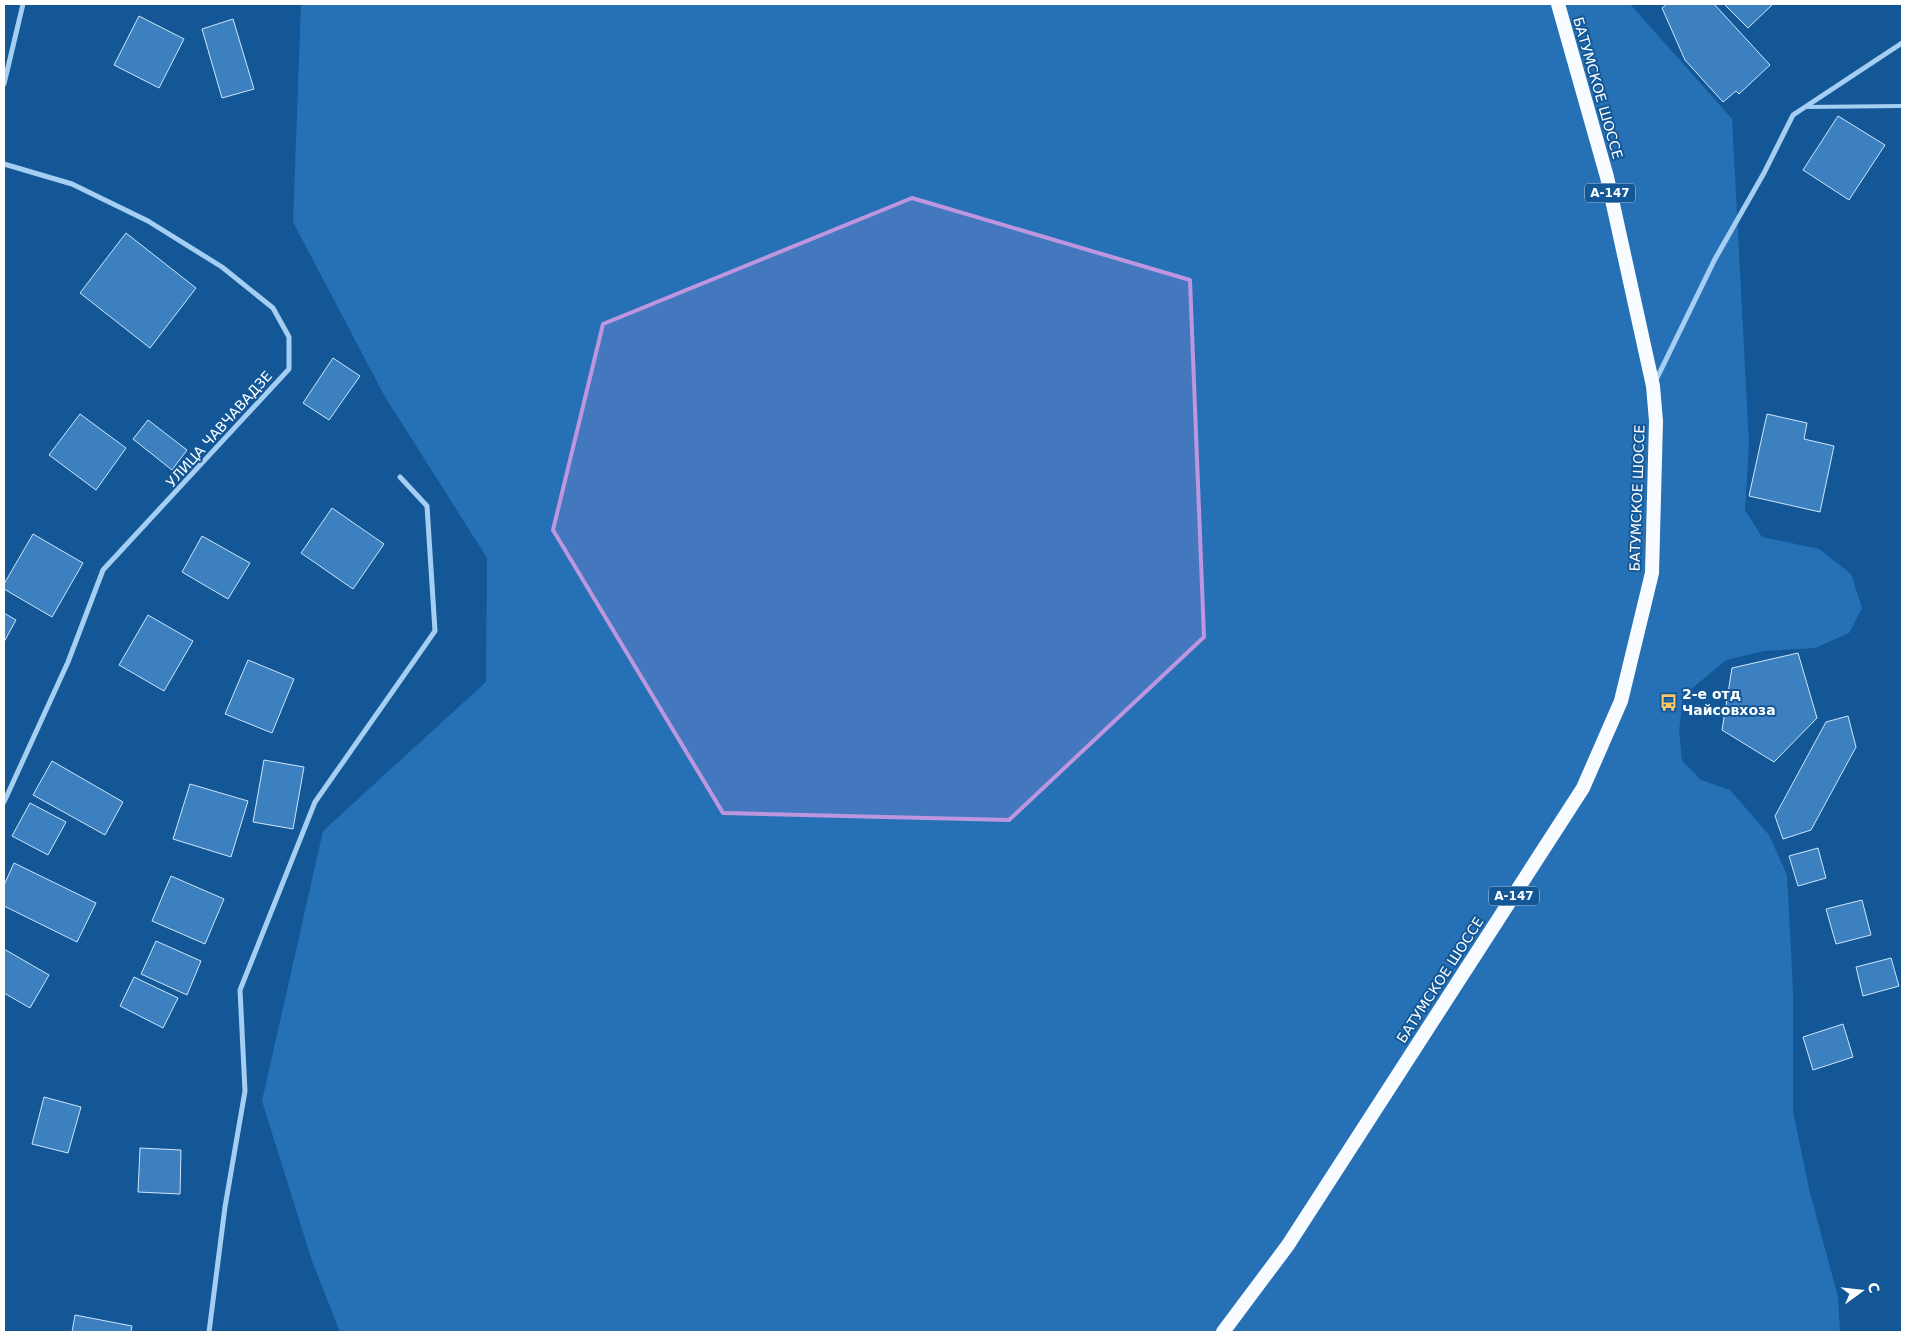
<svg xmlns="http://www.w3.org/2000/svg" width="1906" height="1336" viewBox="0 0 1906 1336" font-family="'DejaVu Sans',sans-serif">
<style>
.green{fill:#2671b6}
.building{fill:#3c80bf;stroke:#cde6fd}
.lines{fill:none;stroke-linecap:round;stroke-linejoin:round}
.service{stroke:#a5cef3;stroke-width:4}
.minor{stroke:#a5cef3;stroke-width:5}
.trunk{stroke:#f8fbff;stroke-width:14}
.marked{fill:#bd96df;fill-opacity:0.2;stroke:#bd96df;stroke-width:4;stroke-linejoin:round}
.labels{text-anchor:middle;stroke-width:4;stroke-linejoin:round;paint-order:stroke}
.shield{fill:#135797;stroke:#b8cde0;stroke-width:1}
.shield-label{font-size:12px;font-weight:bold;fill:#fff}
.street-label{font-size:14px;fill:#fff;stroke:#135797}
.poi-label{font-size:14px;font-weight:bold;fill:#fff;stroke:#135797;text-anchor:start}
</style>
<rect width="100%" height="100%" fill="#135797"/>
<path class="green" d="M301,4H1630L1732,119L1749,444L1745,510L1762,537L1819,549L1851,574L1862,608L1849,633L1815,648L1764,651L1726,660L1683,696L1679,731L1682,761L1701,780L1730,790L1769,835L1787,875L1793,991V1111L1809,1189L1838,1297L1840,1332H340L312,1261L262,1101L323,831L486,682L487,558L384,395L293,222Z"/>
<g class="building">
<path d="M1667,4H1714L1770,65L1739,94L1736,91L1723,102L1685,60L1662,8Z"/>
<path d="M1724,4H1773L1748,28Z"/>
<path d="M139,16L184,39L159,88L114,65Z"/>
<path d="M233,19L254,89L222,98L202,29Z"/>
<path d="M1838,116L1885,145L1849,200L1803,170Z"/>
<path d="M126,233L196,288L150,348L80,293Z"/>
<path d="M333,358L360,376L329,420L303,403Z"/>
<path d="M80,414L126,448L96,490L49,455Z"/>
<path d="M1767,414L1807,423L1804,439L1834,446L1820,512L1749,496Z"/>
<path d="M148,420L187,450L172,470L133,439Z"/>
<path d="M332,508L384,544L353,589L301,553Z"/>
<path d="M33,534L83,563L52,617L4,589V584Z"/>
<path d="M202,536L250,563L228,599L182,572Z"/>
<path d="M4,613L16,620L4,642Z"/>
<path d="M148,615L193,641L164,691L119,665Z"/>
<path d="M1798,653L1817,718L1774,762L1722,730L1732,668Z"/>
<path d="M248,660L294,679L272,733L225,714Z"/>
<path d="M1848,716L1856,747L1811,830L1783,839L1775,816L1826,722Z"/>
<path d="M264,760L304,767L293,829L253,822Z"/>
<path d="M52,761L123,802L105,835L33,795Z"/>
<path d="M190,784L248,801L231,857L173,839Z"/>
<path d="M30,803L66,822L48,855L12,836Z"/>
<path d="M1818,848L1826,878L1798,886L1789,856Z"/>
<path d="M14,863L96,903L77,942L4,906V885Z"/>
<path d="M171,876L224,899L205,944L152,921Z"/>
<path d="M1862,900L1871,935L1836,944L1826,909Z"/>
<path d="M156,941L201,961L187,995L141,974Z"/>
<path d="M4,949L49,975L30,1008L4,993Z"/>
<path d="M1891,958L1899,986L1863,996L1856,967Z"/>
<path d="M134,977L178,998L163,1028L120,1006Z"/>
<path d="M1843,1024L1853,1057L1813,1070L1803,1037Z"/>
<path d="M44,1097L81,1107L68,1153L32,1144Z"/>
<path d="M140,1148L181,1150L180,1194L138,1192Z"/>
<path d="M75,1315L132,1326L131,1332H72Z"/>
</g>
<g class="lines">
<path class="service" d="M1805,107L1902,106"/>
<g class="minor">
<path d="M4,84L23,4"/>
<path d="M4,164L72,184L148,221L222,267L273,308L289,337V369L103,570L68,662L4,802"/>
<path d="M1656,380L1715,259L1764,173L1793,115L1902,43"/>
<path d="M209,1332L225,1207L245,1091L240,990L315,802L435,631L427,506L400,477"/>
</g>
<path class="trunk" d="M1223,1332L1288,1245L1583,788L1621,701L1652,573L1656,421L1653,386L1607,177L1558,4"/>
</g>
<path class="marked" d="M912,198L1190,280L1204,637L1009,820L723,813L553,530L603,324Z"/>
<defs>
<symbol id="bus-bare" viewBox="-9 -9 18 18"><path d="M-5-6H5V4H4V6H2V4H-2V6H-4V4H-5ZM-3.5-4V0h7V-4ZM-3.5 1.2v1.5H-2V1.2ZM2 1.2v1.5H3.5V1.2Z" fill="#ffc867" stroke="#135797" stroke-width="2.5" paint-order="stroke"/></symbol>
</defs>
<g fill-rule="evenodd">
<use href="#bus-bare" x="1656" y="690" width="25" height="25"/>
</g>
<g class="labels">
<g class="shield">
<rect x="1585" y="183.5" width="50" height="19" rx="4"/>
<rect x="1489" y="886.5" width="50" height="19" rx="4"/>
</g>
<g class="shield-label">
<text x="1610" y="197">А-147</text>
<text x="1514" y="900">А-147</text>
</g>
<g class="street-label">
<text transform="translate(1598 88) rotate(74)" y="5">БАТУМСКОЕ ШОССЕ</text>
<text transform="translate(219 429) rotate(-48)" y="5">УЛИЦА ЧАВЧАВАДЗЕ</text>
<text transform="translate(1637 498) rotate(-88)" y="5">БАТУМСКОЕ ШОССЕ</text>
<text transform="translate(1440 980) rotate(-57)" y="5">БАТУМСКОЕ ШОССЕ</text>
</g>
<g class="poi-label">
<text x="1682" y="699">2-е отд<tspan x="1682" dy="16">Чайсовхоза</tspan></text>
</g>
</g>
<rect width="1906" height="1336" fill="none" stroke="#ffffff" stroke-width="10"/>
<g transform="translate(1861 1291) rotate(75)" stroke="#135797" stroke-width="4" paint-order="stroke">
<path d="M0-4L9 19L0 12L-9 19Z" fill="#ffffff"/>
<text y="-8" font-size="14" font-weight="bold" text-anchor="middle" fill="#ffffff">С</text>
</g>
</svg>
